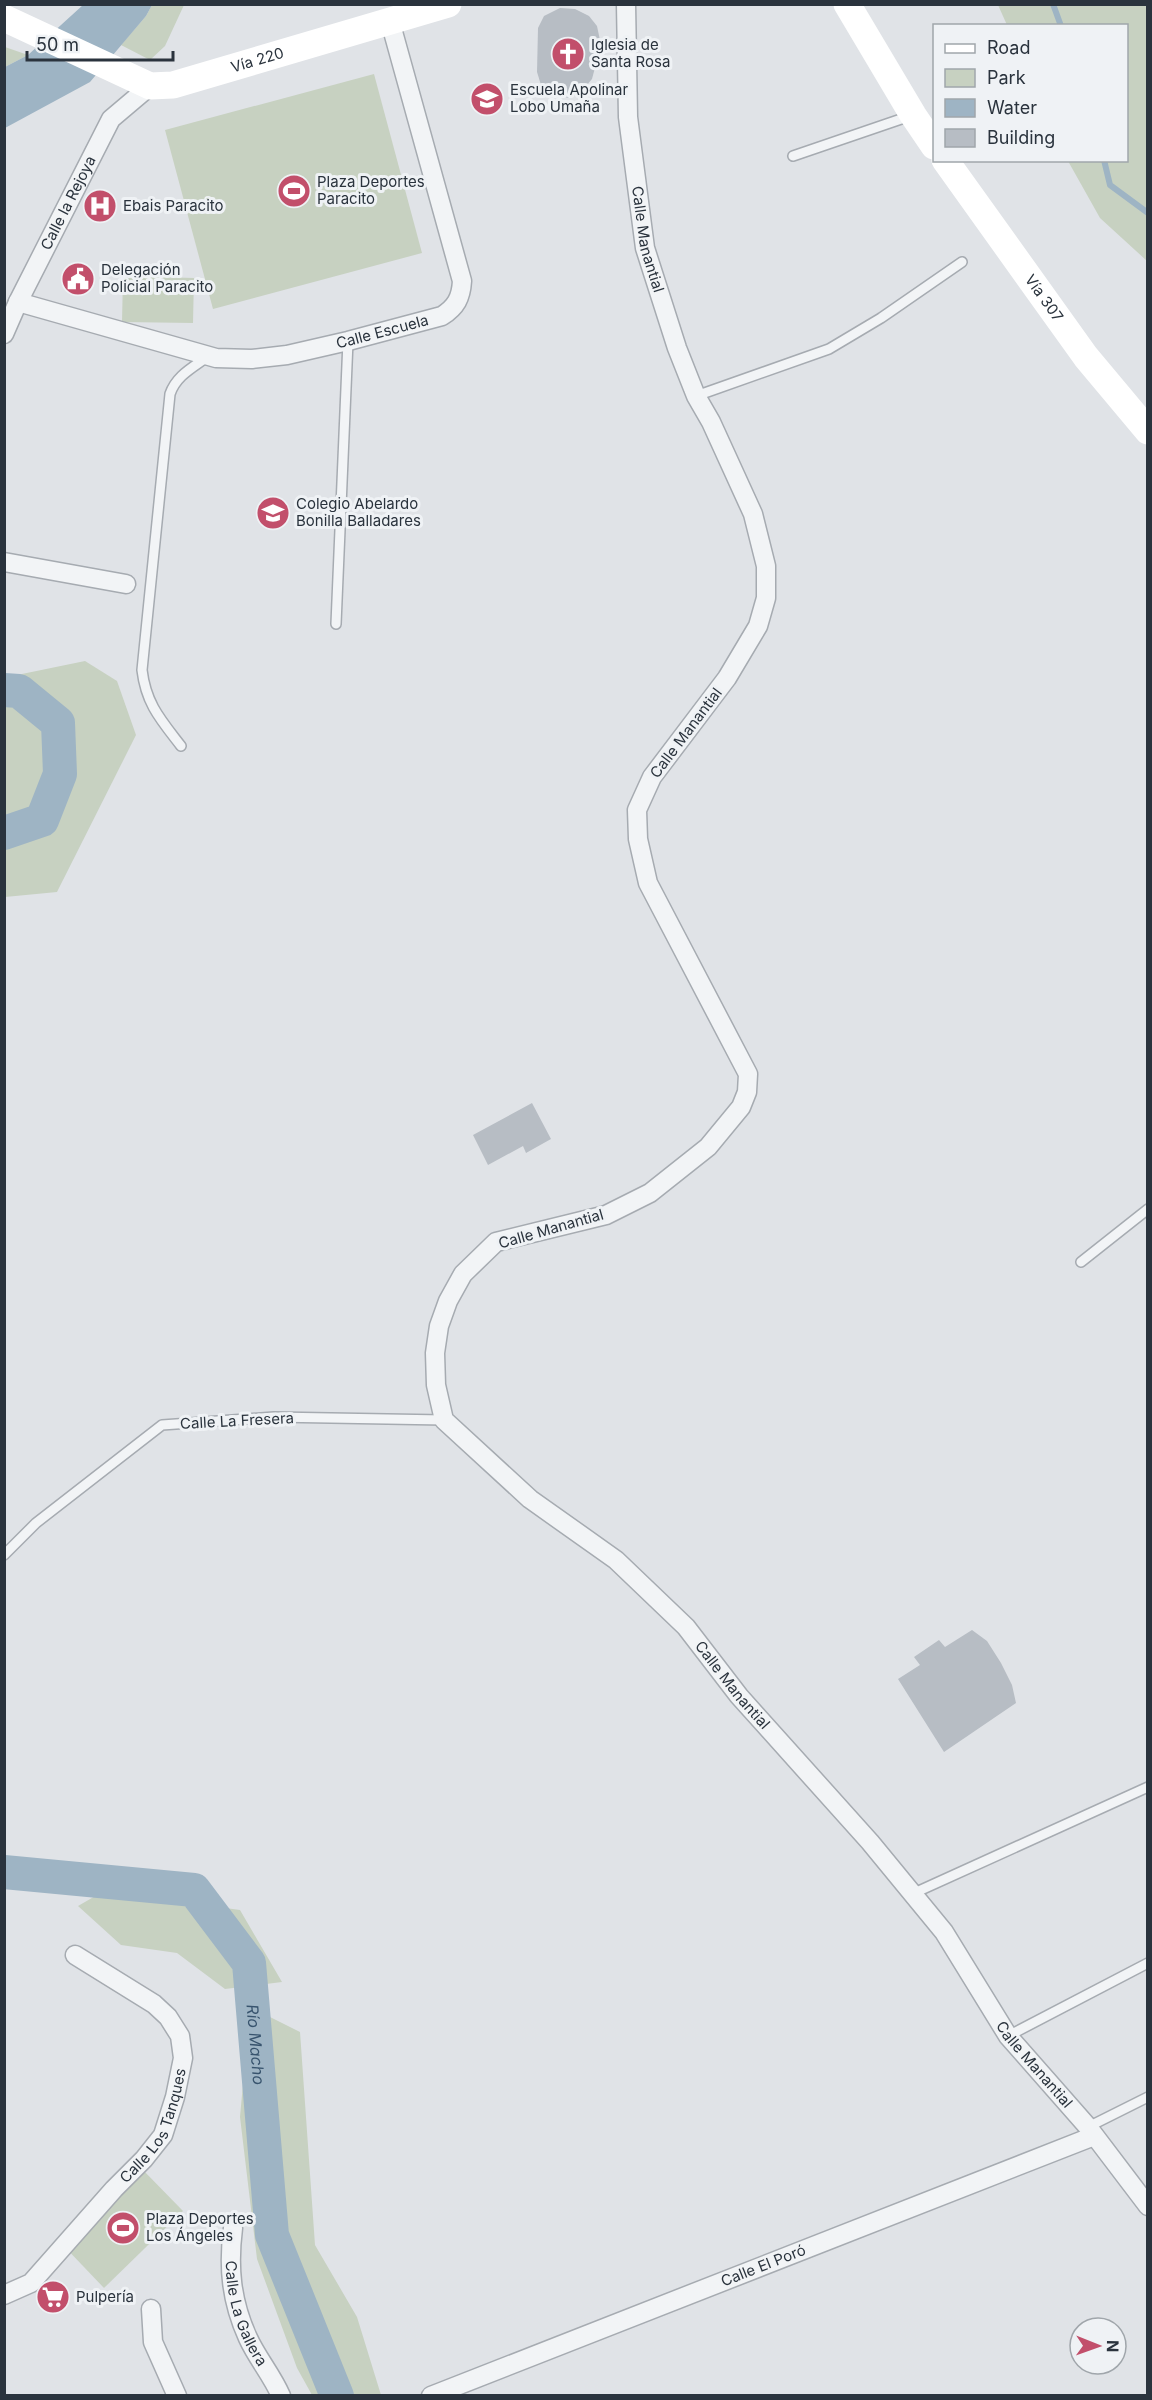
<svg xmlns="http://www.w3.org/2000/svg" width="1152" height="2400" viewBox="0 0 1152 2400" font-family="Inter,sans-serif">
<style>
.green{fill:#c7d1c1}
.water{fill:#9eb4c4}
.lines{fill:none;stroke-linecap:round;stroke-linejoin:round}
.stream{stroke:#9eb4c4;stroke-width:6}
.river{stroke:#9eb4c4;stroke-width:34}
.building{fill:#b7bdc4}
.lane-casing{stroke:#a6abb1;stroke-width:12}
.street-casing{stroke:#a6abb1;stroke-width:21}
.lane{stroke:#f2f4f6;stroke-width:9}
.street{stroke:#f2f4f6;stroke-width:18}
.secondary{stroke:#fff;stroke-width:27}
.labels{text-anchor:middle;stroke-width:6;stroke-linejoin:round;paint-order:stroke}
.poi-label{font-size:15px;fill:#2a333d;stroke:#eff2f5;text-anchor:start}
.street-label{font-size:15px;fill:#2a333d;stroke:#eff2f5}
.water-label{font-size:16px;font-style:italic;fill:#38546e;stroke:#eff2f5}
</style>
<rect width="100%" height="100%" fill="#e0e3e7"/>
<g class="green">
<path d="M152,5H184L165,46L150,60L121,45L146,16Z"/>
<path d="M998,5H1147V261L1100,218L1068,161L1126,160V26L1007,25Z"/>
<path d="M5,47L28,55L5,67Z"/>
<path d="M374,74L422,253L213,309L165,130Z"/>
<path d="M123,276L194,278L193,323L122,322Z"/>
<path d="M85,661L117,681L136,735L57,892L5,897V680L17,675Z"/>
<path d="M104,1891L240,1910L282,1982L225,1989L177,1953L121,1945L78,1906Z"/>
<path d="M250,2007L300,2032L315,2245L357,2317L381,2395H312L297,2368L257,2259L240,2117Z"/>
<path d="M141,2168L183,2211L104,2288L62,2244Z"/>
</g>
<path class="water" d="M83,5H152L146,16L90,82L5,128V67L28,55Z"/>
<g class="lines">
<g class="stream">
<path d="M1053,4L1061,26"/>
<path d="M1104,160L1110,185L1148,213"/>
</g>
<g class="river">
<path d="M4,690L19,691L58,723L60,774L42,820L4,833"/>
<path id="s1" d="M4,1872L194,1890L249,1963L272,2235L337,2396"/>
</g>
</g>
<g class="building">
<path d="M560,8L575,9L589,16L597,26L601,45L592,79L581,92L568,98L551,94L541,85L537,72L538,28L544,16Z"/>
<path d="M532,1103L551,1139L526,1153L523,1146L488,1165L473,1135Z"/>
<path d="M972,1630L987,1641L1001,1663L1012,1685L1016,1703L944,1752L898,1679L920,1665L914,1657L939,1640L945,1647Z"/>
</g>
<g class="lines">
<defs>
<g id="lane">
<path d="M793,156L910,116"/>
<path d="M696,396L829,349L881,318L962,262"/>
<path d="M336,624L348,341"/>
<path d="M181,746C161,720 146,704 142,670L170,394C176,376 192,368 207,357"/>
<path d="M1081,1262L1148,1209"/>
<path d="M4,1555L36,1523L162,1425L274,1417L444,1420"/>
<path d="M912,1894L1148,1787"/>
<path d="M1008,2036L1148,1963"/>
<path d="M1088,2127L1148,2097"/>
</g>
<g id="street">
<path id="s2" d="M626,4L628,117L645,248L677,348L696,396L711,422L753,514L766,566V598L758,626L727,678L652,777L637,810L638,839L648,883L748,1074L747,1092L741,1107L708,1147L650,1193L606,1215L496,1242L463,1274L448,1301L439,1326L435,1353L436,1385L444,1420L530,1499L616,1560L686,1627L739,1696L870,1842L944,1932L1008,2036L1088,2127L1148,2206"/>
<path id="s3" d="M18,302L216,358L252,359L287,355L348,341L442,316C456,307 461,298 462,281L390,21"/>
<path id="s4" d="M4,334L18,302L111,119L150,86"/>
<path d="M4,562L126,584"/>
<path id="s5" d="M233,2228C228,2267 231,2301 248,2338C257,2358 272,2375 281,2396"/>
<path id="s6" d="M4,2295L31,2283L114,2189L144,2159L163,2135L175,2097L183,2058L180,2036L168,2017L154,2004L75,1955"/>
<path d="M151,2309L153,2342L177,2396"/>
<path id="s7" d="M431,2396L1094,2136"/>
</g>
</defs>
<use href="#lane" class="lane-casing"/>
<use href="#street" class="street-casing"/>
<use href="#lane" class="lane"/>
<use href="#street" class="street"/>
<g class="secondary">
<path d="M847,4L913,115L934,146"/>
<path id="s8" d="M4,18L150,86L173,85L448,4"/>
<path id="s9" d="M945,160L1086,357L1148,431"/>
</g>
</g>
<defs>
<symbol id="church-disc" viewBox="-11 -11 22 22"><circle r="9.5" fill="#c24f6b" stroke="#eff2f5"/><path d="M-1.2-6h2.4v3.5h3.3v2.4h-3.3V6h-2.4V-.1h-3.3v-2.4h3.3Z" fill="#fff"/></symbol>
<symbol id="school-disc" viewBox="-11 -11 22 22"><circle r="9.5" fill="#c24f6b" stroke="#eff2f5"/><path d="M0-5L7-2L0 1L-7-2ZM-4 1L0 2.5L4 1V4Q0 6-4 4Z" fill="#fff"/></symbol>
<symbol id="stadium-disc" viewBox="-11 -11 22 22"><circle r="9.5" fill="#c24f6b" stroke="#eff2f5"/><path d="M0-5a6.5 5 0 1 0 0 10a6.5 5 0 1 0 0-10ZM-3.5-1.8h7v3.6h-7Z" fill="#fff"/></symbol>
<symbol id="hospital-disc" viewBox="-11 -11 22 22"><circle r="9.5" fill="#c24f6b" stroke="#eff2f5"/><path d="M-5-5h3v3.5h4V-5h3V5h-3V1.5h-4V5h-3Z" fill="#fff"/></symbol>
<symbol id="civic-disc" viewBox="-11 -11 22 22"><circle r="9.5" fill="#c24f6b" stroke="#eff2f5"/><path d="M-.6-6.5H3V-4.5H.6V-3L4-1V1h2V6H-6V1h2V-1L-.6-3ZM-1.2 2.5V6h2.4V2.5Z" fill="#fff"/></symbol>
<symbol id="university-disc" viewBox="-11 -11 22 22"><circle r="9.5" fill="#c24f6b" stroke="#eff2f5"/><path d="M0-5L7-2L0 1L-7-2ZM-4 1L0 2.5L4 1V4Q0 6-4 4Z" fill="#fff"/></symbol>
<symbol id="supermarket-disc" viewBox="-11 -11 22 22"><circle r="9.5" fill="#c24f6b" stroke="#eff2f5"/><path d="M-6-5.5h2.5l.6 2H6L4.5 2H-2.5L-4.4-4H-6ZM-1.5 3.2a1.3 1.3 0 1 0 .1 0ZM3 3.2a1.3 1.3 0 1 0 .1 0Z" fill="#fff"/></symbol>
</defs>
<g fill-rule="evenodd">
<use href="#church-disc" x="549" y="35" width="38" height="38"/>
<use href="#school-disc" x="468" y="80" width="38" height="38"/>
<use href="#stadium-disc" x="275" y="172" width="38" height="38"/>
<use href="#hospital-disc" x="81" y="187" width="38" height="38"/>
<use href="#civic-disc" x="59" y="260" width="38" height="38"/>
<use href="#university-disc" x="254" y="494" width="38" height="38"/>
<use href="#stadium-disc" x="104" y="2209" width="38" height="38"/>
<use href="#supermarket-disc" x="34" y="2278" width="38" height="38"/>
</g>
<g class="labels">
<g class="poi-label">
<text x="591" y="50">Iglesia de<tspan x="591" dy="17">Santa Rosa</tspan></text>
<text x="510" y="95">Escuela Apolinar<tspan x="510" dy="17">Lobo Umaña</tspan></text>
<text x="317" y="187">Plaza Deportes<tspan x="317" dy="17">Paracito</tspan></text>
<text x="123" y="211">Ebais Paracito</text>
<text x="101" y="275">Delegación<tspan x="101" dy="17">Policial Paracito</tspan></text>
<text x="296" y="509">Colegio Abelardo<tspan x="296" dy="17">Bonilla Balladares</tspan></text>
<text x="146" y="2224">Plaza Deportes<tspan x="146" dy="17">Los Ángeles</tspan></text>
<text x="76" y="2302">Pulpería</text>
</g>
<g class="street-label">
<text dy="5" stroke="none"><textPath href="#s8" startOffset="272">Vía 220</textPath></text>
<text dy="5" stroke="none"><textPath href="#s4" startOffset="146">Calle la Rejoya</textPath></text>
<text dy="5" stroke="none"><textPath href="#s2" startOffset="237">Calle Manantial</textPath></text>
<text dy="5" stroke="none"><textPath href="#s9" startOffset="170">Vía 307</textPath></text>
<text dy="5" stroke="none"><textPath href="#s3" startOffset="375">Calle Escuela</textPath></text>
<text transform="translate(686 733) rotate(-53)" y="5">Calle Manantial</text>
<text transform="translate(551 1229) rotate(-16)" y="5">Calle Manantial</text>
<text transform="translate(237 1421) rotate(-3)" y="5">Calle La Fresera</text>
<text dy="5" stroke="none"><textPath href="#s2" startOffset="2073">Calle Manantial</textPath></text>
<text dy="5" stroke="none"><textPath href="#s2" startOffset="2559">Calle Manantial</textPath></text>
<text dy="5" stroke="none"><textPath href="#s6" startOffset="232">Calle Los Tanques</textPath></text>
<text dy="5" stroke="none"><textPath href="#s7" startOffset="357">Calle El Poró</textPath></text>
<text dy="5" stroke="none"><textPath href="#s5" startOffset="88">Calle La Gallera</textPath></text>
</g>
<g class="water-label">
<text dy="6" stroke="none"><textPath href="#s1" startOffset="364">Río Macho</textPath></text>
</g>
</g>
<rect width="1152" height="2400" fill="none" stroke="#2a333d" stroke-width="12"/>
<rect x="933" y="24" width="195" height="138" fill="#eff2f5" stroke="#a0a6ab" stroke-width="1.5"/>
<rect x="945" y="44" width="30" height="9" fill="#ffffff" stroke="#a0a6ab" stroke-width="1.5"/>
<text x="987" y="54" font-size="18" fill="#2a333d">Road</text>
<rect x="945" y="69" width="30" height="18" fill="#c7d1c1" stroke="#a0a6ab" stroke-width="1.5"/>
<text x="987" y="84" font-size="18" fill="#2a333d">Park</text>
<rect x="945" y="99" width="30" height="18" fill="#9eb4c4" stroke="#a0a6ab" stroke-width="1.5"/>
<text x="987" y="114" font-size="18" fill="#2a333d">Water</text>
<rect x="945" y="129" width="30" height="18" fill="#b7bdc4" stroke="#a0a6ab" stroke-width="1.5"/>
<text x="987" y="144" font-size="18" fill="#2a333d">Building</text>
<g transform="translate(1098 2346) rotate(91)"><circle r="28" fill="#eff2f5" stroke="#a0a6ab" stroke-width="1.5"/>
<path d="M0-4.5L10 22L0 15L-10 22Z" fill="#c24f6b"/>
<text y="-9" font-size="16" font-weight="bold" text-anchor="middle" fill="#2a333d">N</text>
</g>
<path d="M27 51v9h146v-9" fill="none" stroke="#2a333d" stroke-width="3"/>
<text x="36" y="51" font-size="18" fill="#2a333d" stroke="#eff2f5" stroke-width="4.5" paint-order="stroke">50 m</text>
</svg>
